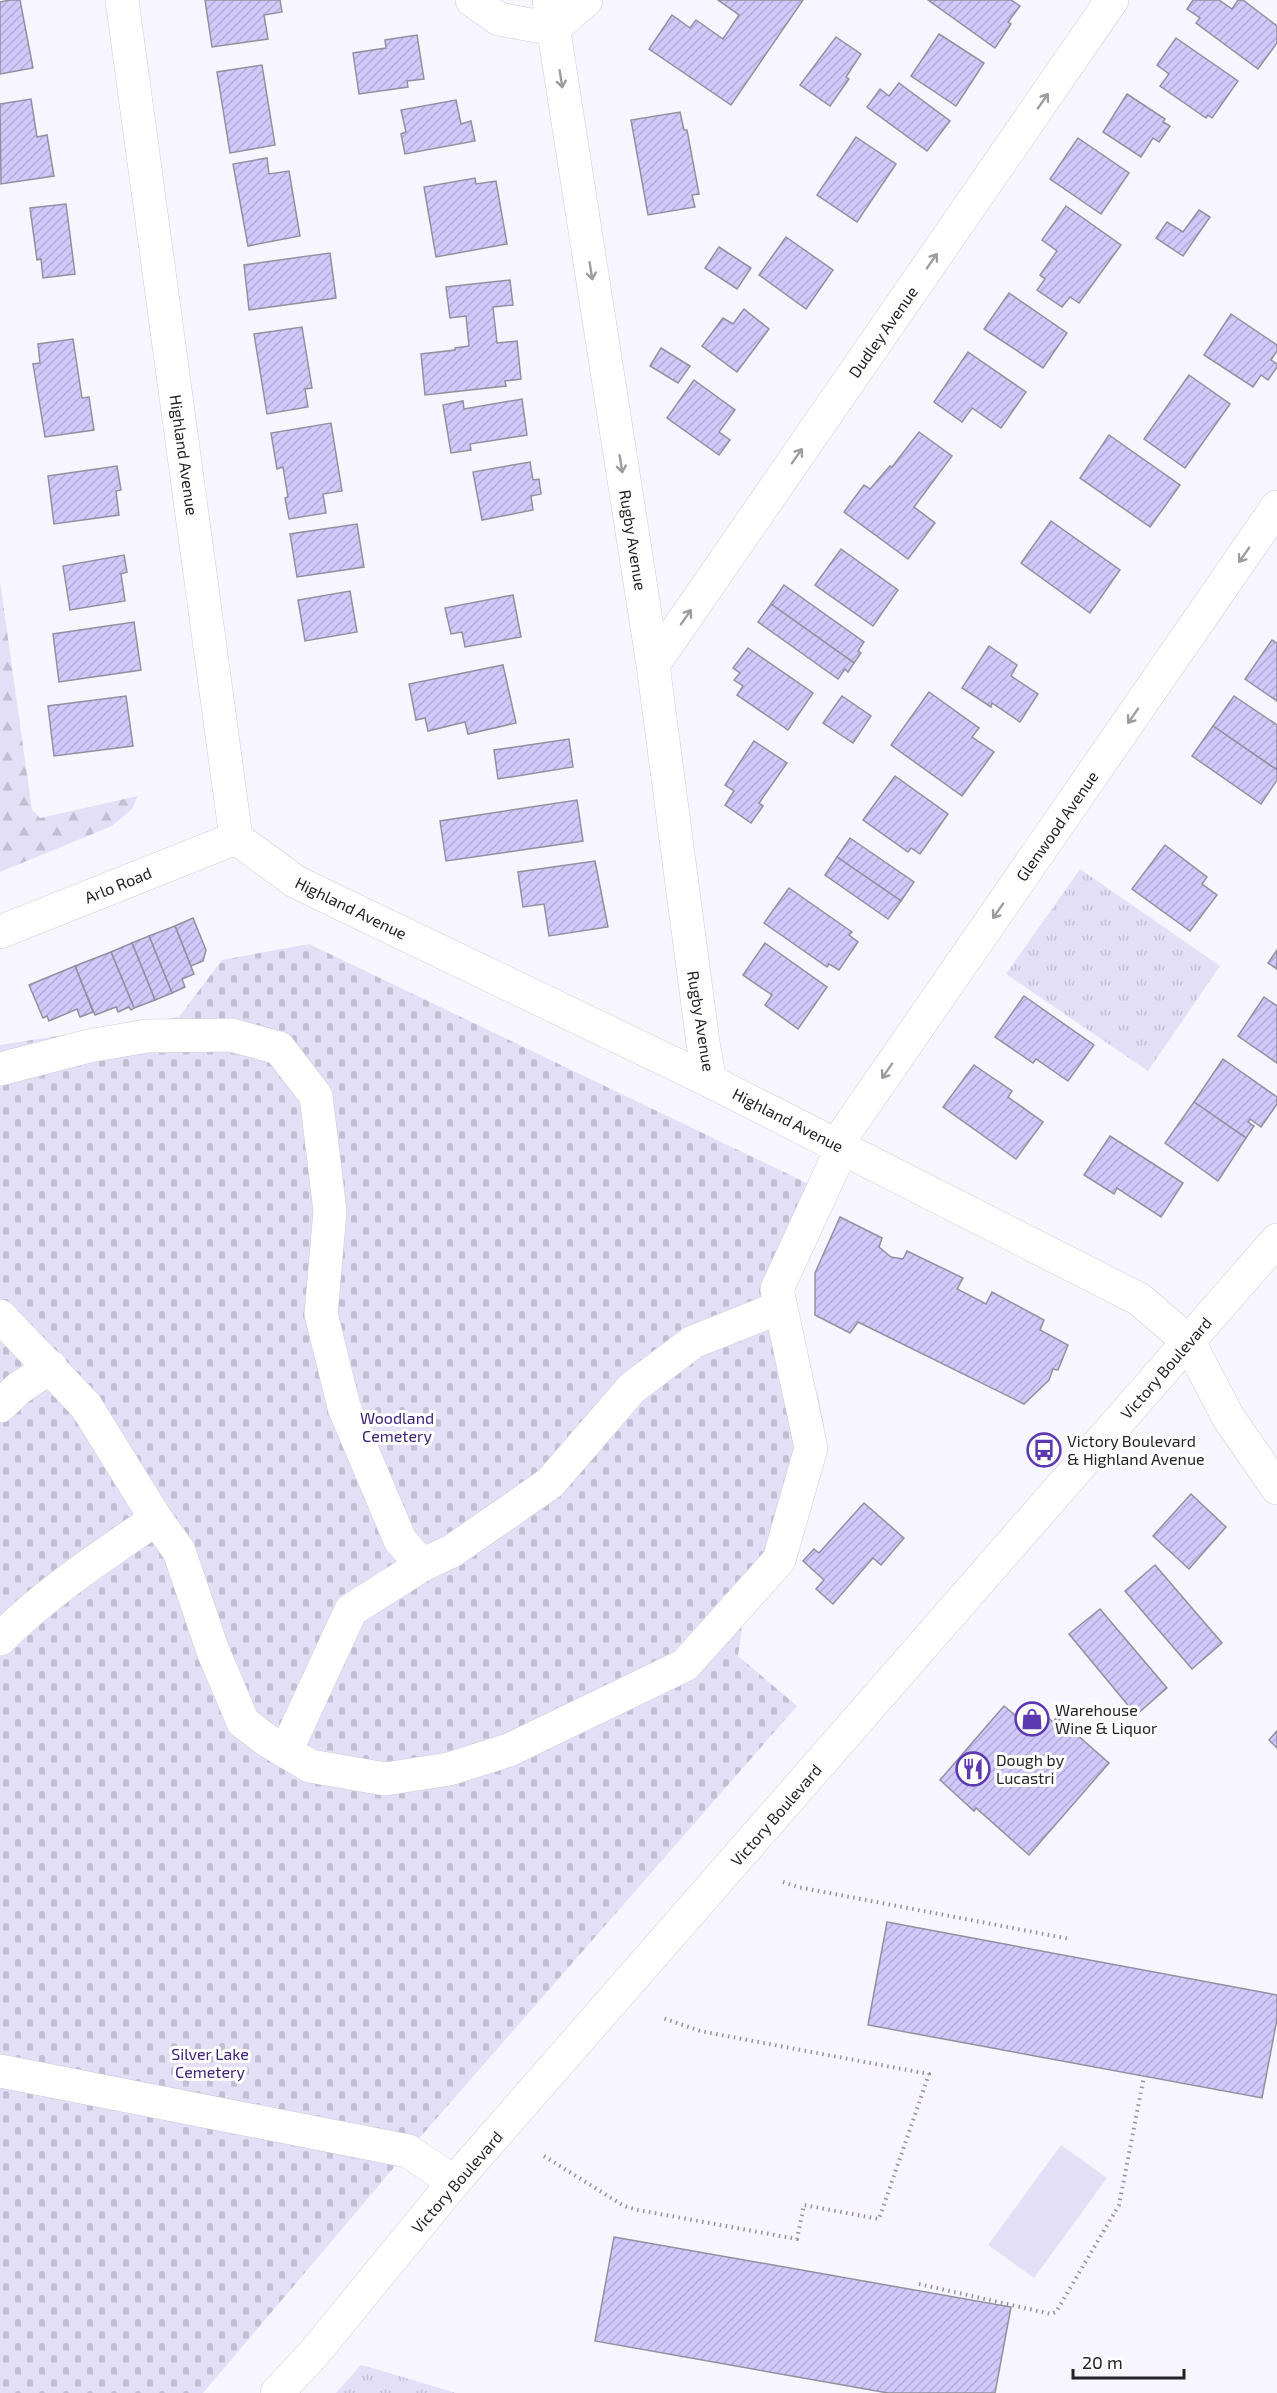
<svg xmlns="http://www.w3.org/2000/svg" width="1277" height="2393" viewBox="0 0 1277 2393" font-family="'Exo 2',sans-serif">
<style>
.grass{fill:url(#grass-tufts)}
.forest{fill:url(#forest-firs)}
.cemetery{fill:url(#cemetery-stones)}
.pitch{fill:#e2dff7}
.building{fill:url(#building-hatch);stroke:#92909e;stroke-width:1.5}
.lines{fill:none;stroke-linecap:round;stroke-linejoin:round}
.minor-casing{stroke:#cdcbd9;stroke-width:34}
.major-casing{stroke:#cdcbd9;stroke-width:34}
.path{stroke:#94939a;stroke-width:4;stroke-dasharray:1.5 4.5;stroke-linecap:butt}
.minor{stroke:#fff;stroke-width:33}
.major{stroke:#fff;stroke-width:33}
.oneway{stroke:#9c9c9e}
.labels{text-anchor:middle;stroke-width:6;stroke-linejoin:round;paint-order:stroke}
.street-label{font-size:16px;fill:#232227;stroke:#fff}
.park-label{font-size:16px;fill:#3e227a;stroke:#fff}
.poi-label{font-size:16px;fill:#232227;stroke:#fff;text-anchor:start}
</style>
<defs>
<pattern id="grass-tufts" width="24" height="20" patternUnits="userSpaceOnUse" patternTransform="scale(1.5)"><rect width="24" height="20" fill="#e2dff7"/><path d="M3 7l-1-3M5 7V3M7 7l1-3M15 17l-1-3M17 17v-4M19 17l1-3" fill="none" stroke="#c2bfd4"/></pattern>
<pattern id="forest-firs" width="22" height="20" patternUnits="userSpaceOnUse" patternTransform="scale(1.5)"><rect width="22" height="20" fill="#e2dff7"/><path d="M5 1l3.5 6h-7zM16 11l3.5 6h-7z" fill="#c2bfd4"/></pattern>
<pattern id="cemetery-stones" width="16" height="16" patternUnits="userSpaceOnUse" patternTransform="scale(1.5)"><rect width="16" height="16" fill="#e2dff7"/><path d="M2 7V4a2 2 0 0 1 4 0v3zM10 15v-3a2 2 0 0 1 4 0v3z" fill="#c2bfd4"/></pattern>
<pattern id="building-hatch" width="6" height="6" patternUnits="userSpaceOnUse" patternTransform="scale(1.5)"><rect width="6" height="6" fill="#d0c9fa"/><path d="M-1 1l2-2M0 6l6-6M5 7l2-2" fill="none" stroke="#b2acd6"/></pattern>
</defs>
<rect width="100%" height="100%" fill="#f7f6ff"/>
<g class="grass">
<path d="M1080,869L1220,966L1148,1071L1006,974Z"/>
<path d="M361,2365L369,2367L456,2393H336Z"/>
</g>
<path class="forest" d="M0,581L32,810L40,818L138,796L132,809L112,826L0,872Z"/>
<path class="cemetery" d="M309,944L834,1196L796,1281L792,1305L803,1363L818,1395L826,1439L811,1509L743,1622L738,1656L797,1706L408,2151L203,2393H0V1045L179,1017L222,960Z"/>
<path class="pitch" d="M1061,2145L1107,2178L1034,2278L988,2245Z"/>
<g class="building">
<path d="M10,0H20L33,68L0,74V2Z"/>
<path d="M205,0H280L282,12L264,15L268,39L212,47Z"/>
<path d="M718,0H803L731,105L649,49L672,15L690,28L696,20L723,39L739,15Z"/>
<path d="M928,0H1011L1020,6L1008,22L1011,24L995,48Z"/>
<path d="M1193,0H1219L1232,9L1238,0H1243L1277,26V43L1258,69L1196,23L1200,18L1187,9Z"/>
<path d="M939,34L984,63L956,106L911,76Z"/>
<path d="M417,35L424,79L407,81L408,87L359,94L353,53L386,48L385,40Z"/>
<path d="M836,37L861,54L846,77L849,79L830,106L800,85Z"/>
<path d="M1176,38L1238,81L1212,118L1208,115L1206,118L1160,86L1169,74L1157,65Z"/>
<path d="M262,65L275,145L230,153L217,72Z"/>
<path d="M899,83L950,121L927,151L867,107L880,89L889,96Z"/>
<path d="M1127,94L1165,119L1163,122L1170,126L1159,142L1153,138L1141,157L1103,132Z"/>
<path d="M31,99L37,137L47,135L54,176L1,184L0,104Z"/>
<path d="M456,100L461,124L471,121L475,141L405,154L401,134L406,132L401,110Z"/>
<path d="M680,112L684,130H687L699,194L692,195L695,207L648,215L631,120Z"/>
<path d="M856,137L896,164L857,222L817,195Z"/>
<path d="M1078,138L1129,173L1101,214L1050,179Z"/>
<path d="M267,158L269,174L289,171L300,236L248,246L233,164Z"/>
<path d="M475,178L476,184L496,181L507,244L436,257L424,187Z"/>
<path d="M66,204L75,274L43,278L41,259L37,260L30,208Z"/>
<path d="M1066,206L1121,245L1079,303L1070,297L1062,307L1037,290L1045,279L1040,275L1057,251L1042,240Z"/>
<path d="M1199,210L1210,217L1183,256L1156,238L1167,222L1183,232Z"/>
<path d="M786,237L833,270L806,309L759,275Z"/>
<path d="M719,247L751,268L737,289L705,268Z"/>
<path d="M330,253L336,298L249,310L244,265Z"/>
<path d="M510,280L513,305L493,307L497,343L517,341L521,379L505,381L506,386L425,395L421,354L455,350V348L469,346L466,316L450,318L446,287Z"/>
<path d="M1009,293L1067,333L1043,368L984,329Z"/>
<path d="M744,309L769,329L737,372L702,346L723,318L733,324Z"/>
<path d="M1231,314L1277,345V351L1271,360L1277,364V367L1268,380L1261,375L1253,387L1204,355Z"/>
<path d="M302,327L312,388L305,389L308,407L267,414L254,334Z"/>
<path d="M73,339L82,398L89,397L94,430L45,437L33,364L40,363L38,344Z"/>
<path d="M661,348L690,366L678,383L650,366Z"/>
<path d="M968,352L1026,392L1001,428L972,408L962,422L934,402Z"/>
<path d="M1189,375L1230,404L1185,468L1144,439Z"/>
<path d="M694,380L735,410L719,432L730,440L719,455L667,418Z"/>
<path d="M522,399L527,435L470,444L471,450L451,453L443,405L463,401L464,409Z"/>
<path d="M331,423L342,491L323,494L326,513L289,519L285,498L288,497L283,467L277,469L271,433Z"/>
<path d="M919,432L952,456L914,507L935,523L908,559L844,512L864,485L870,489L890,466L892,467Z"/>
<path d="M1109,435L1180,485L1150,527L1080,478Z"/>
<path d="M530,462L533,480L539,479L541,494L531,496L533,510L482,520L473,472Z"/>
<path d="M117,466L121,490L116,491L119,515L54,524L48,476Z"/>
<path d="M1051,521L1120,570L1090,613L1021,563Z"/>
<path d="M357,524L364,567L297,577L290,534Z"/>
<path d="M841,549L898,590L873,626L815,585Z"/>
<path d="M124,555L127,572L121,574L125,601L70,610L63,566Z"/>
<path d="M784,585L864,642L858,651L861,653L854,663L771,604Z"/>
<path d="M350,591L357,632L305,641L298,600Z"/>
<path d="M513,595L521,637L465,647L462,632L451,634L445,608Z"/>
<path d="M771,604L854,663L848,672L845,669L838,679L758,622Z"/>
<path d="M134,622L141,670L59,682L53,634Z"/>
<path d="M1272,640L1277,643V701L1245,679Z"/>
<path d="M989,646L1017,665L1011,676L1038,694L1020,722L992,703L991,707L962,688Z"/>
<path d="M748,648L813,693L788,730L737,695L743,686L734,680L740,673L733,668Z"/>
<path d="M503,665L516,723L468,734L465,722L428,731L425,718L416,720L409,684Z"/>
<path d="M929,692L979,728L972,737L994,752L962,796L891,745Z"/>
<path d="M126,696L133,746L54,756L48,706Z"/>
<path d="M842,696L871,716L853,743L823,723Z"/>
<path d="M1234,696L1277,725V770L1213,726Z"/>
<path d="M1213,726L1277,770V780L1261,804L1192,756Z"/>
<path d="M569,739L573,767L498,779L494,750Z"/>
<path d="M754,741L787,763L759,803L763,806L751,823L725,805L734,791L725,785Z"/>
<path d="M895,776L948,814L920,854L911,848L908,852L863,820Z"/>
<path d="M577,800L583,841L446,861L440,821Z"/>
<path d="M850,838L914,882L901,901L837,857Z"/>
<path d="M1165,845L1207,877L1202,884L1217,895L1190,931L1132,889Z"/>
<path d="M837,857L901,901L888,919L825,875Z"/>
<path d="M595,861L608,927L549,936L544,904L523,907L518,872Z"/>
<path d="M789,888L852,932L849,935L858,942L839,970L829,964L827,967L764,923Z"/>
<path d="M193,918L206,950L203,961L191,966L175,926Z"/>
<path d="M175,926L194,974L182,979L185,987L172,993L149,936Z"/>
<path d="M149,936L172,993L155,1000L132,943Z"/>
<path d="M132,943L155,1000L134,1008L111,952Z"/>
<path d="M765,943L827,987L798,1029L765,1005L772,995L743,975Z"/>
<path d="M1277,950V969L1268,963Z"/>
<path d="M111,952L134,1008L131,1010L129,1007L118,1012L116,1007L95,1015L75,966Z"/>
<path d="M75,966L93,1012L80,1017L77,1009L49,1021L47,1016L43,1018L29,985Z"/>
<path d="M1024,996L1094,1045L1068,1081L1036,1059L1033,1063L995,1037Z"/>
<path d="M1264,997L1277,1006V1063L1238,1036Z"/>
<path d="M1223,1059L1277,1097V1104L1261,1127L1250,1119L1248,1122L1254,1126L1246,1138L1194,1102Z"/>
<path d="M974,1065L1012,1091L1008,1097L1043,1122L1016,1159L943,1107Z"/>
<path d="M1194,1102L1246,1138L1218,1181L1165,1143Z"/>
<path d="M1110,1136L1183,1183L1161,1217L1117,1188L1114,1194L1084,1175Z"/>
<path d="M840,1217L882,1238L879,1247L891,1257L903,1259L907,1251L963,1278L957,1289L986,1304L992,1292L1044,1320L1040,1330L1068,1345L1058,1370L1053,1369L1049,1380L1024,1404L858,1322L850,1333L815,1315V1273Z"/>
<path d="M1191,1494L1226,1527L1189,1569L1153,1536Z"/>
<path d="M864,1503L904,1538L881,1565L873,1558L833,1604L816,1589L824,1580L803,1561L814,1549L819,1553Z"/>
<path d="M1155,1565L1222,1643L1192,1669L1125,1591Z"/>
<path d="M1100,1609L1167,1688L1136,1715L1069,1634Z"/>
<path d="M1004,1706L1021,1720L1032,1708H1037L1053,1722L1057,1717L1109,1763L1029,1855L976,1808L974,1811L940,1780Z"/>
<path d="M1277,1731V1748L1269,1740Z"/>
<path d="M887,1922L1277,1995V2019L1262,2098L868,2025Z"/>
<path d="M614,2237L1011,2307L995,2393H888L595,2341Z"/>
</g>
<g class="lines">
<defs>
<g id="minor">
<path d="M122,0L236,838L296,882L710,1081L1139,1299L1189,1342L1228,1417L1277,1488"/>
<path d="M472,0L499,19L553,29L586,0"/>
<path d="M549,0L653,665L703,1043L710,1081"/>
<path d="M653,665L1112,0"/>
<path d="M0,932L236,838"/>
<path d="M0,1069L89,1046L147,1036L231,1035L279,1048L316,1096L330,1211L321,1314L344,1407L400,1540L422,1565"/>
<path d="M837,1144L1277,507"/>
<path d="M0,1316L86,1406L156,1519L179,1551L213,1651L243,1722L265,1739L310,1766L385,1779L449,1769L509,1750L685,1665L779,1560L811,1448L777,1289L842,1148"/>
<path d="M0,1406L19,1388L51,1367"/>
<path d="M0,1639C47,1592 102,1556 156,1519"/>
<path d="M286,1751L351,1610L422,1565L452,1551L550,1483L632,1388L693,1342L781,1307"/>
<path d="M0,2071L408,2151L454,2182"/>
</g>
<path id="major" d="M277,2393L315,2352L454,2182L1277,1240"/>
</defs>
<use href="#minor" class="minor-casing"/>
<use href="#major" class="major-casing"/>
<g class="path">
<path d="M783,1882L798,1887L1070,1939"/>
<path d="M544,2156L624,2206L638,2210L797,2239L804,2205L879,2219L929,2074L700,2031L663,2018"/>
<path d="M919,2284L1051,2314L1056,2312L1119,2205L1144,2076"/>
</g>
<use href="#minor" class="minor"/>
<use href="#major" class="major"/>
</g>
<defs><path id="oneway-shaft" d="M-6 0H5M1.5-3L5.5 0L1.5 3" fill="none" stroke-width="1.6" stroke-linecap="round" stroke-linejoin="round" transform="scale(1.5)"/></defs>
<g class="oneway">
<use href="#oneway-shaft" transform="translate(561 79) rotate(81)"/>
<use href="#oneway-shaft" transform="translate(1043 101) rotate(-55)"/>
<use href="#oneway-shaft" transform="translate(932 261) rotate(-55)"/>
<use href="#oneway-shaft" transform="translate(591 271) rotate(81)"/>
<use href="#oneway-shaft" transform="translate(797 456) rotate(-55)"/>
<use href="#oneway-shaft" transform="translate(621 464) rotate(81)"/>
<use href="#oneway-shaft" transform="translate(1244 555) rotate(125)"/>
<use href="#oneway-shaft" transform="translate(686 617) rotate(-55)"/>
<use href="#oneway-shaft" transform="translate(1133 716) rotate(125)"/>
<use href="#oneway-shaft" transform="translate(998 911) rotate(125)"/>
<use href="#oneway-shaft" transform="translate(887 1071) rotate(125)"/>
</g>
<defs>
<symbol id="bus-ring" viewBox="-11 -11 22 22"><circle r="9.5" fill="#fff" stroke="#5d39b1" stroke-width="1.5"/><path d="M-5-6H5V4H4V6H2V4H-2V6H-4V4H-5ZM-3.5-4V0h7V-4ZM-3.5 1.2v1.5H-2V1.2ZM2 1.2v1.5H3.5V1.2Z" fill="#5d39b1"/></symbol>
<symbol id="shop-ring" viewBox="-11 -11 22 22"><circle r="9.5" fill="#fff" stroke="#5d39b1" stroke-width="1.5"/><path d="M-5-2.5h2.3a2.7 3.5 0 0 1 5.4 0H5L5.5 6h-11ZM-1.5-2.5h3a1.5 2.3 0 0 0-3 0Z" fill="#5d39b1"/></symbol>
<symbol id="restaurant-ring" viewBox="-11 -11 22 22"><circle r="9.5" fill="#fff" stroke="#5d39b1" stroke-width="1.5"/><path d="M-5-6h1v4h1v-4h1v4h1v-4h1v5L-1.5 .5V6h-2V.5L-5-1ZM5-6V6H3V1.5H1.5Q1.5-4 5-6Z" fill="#5d39b1"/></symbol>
</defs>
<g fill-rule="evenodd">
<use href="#bus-ring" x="1025" y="1431" width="38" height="38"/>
<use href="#shop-ring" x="1013" y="1700" width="38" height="38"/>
<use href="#restaurant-ring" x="954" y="1750" width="38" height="38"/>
</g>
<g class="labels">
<g class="street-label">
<text transform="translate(883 332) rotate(-55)" y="6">Dudley Avenue</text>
<text transform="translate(184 455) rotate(82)" y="6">Highland Avenue</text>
<text transform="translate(633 540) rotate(81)" y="6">Rugby Avenue</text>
<text transform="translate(1057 826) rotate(-55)" y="6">Glenwood Avenue</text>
<text transform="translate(118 885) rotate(-22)" y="6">Arlo Road</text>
<text transform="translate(351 908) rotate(26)" y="6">Highland Avenue</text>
<text transform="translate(701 1021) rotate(81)" y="6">Rugby Avenue</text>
<text transform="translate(788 1120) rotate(27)" y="6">Highland Avenue</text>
<text transform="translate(1166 1368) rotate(-49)" y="6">Victory Boulevard</text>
<text transform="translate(776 1815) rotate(-49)" y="6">Victory Boulevard</text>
<text transform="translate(457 2182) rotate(-49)" y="6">Victory Boulevard</text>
</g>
<g class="park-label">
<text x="397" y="1424">Woodland<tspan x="397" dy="18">Cemetery</tspan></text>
<text x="210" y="2060">Silver Lake<tspan x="210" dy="18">Cemetery</tspan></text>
</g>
<g class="poi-label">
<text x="1067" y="1447">Victory Boulevard<tspan x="1067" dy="18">&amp; Highland Avenue</tspan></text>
<text x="1055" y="1716">Warehouse<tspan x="1055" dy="18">Wine &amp; Liquor</tspan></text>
<text x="996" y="1766">Dough by<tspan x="996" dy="18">Lucastri</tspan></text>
</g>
</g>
<path d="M1073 2369v9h111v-9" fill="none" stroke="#232227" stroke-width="3"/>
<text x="1082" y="2369" font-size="18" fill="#232227" stroke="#ffffff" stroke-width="4.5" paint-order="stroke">20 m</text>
</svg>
